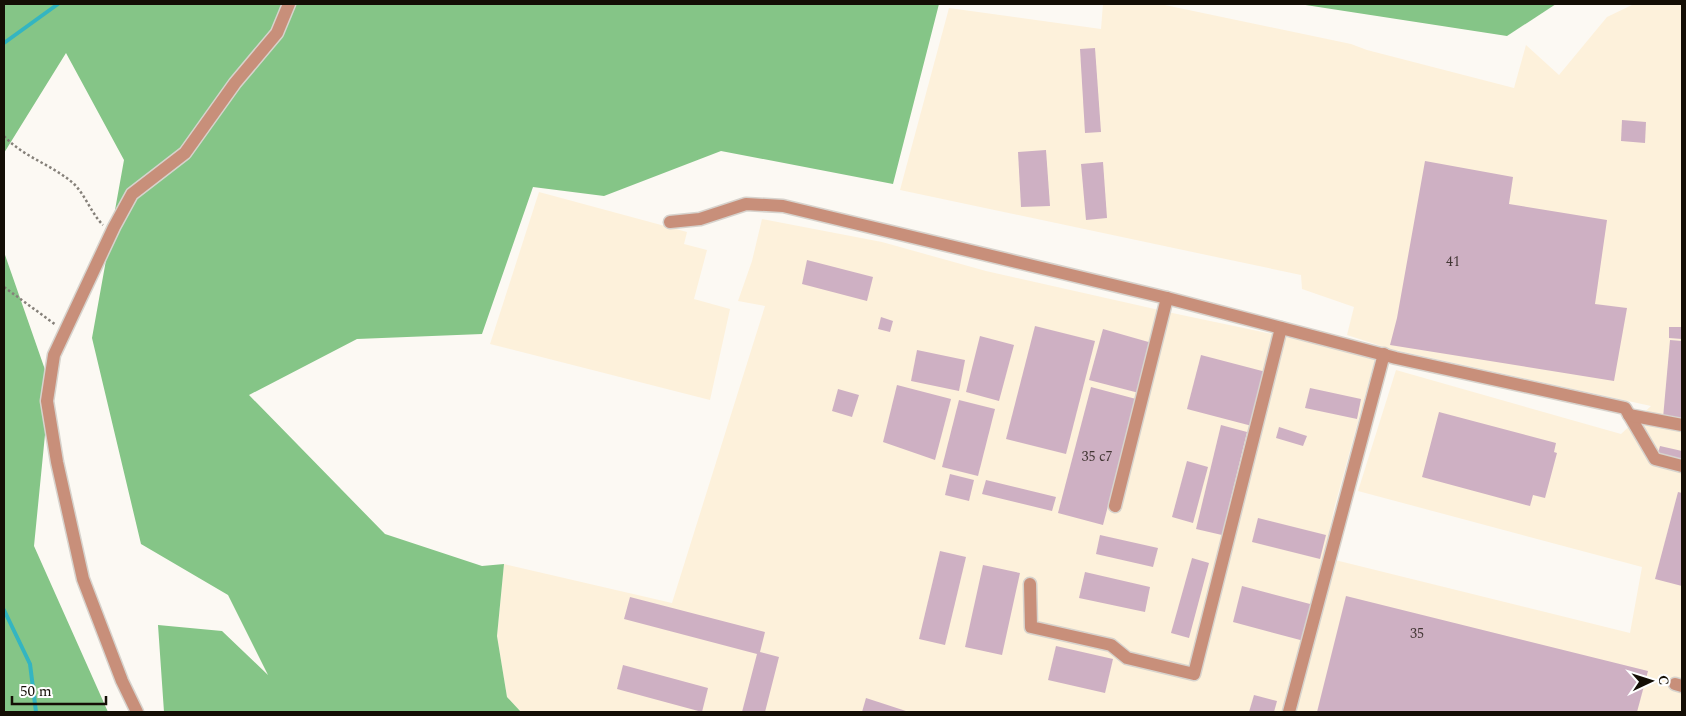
<svg xmlns="http://www.w3.org/2000/svg" width="1686" height="716" viewBox="0 0 1686 716" font-family="Spectral,serif">
<style>
.built{fill:#fdf1db}
.forest{fill:#85c587}
.lines{fill:none;stroke-linecap:round;stroke-linejoin:round}
.stream{stroke:#34b5c1;stroke-width:4}
.building{fill:#ceb0c3}
.minor-casing{stroke:#d7d3cd;stroke-width:15}
.path{stroke:#858079;stroke-width:2.5;stroke-dasharray:2.5 2.5;stroke-linecap:butt}
.minor{stroke:#c88f7a;stroke-width:12}
.labels{text-anchor:middle;stroke-width:4;stroke-linejoin:round;paint-order:stroke}
.number-label{font-size:14px;fill:#423634}
</style>
<rect width="100%" height="100%" fill="#fcf9f3"/>
<g class="built">
<path d="M1103,4H1160L1351,44L1367,50L1514,88L1526,45L1559,75L1607,17L1634,4H1682V712H1293L1335,560L1630,633L1642,567L1358,491L1396,370L1621,434L1651,406L1390,349L1347,335L1354,307L1302,289L1301,275L900,190L949,8L1101,29Z"/>
<path d="M539,192L687,232L684,244L707,250L694,299L730,309L710,400L490,344Z"/>
<path d="M762,219L882,242L986,271L1177,314L1376,356L1334,509L1315,599L1282,712H521L507,697L497,636L504,564L672,603L765,306L738,301L752,261Z"/>
</g>
<g class="forest">
<path d="M4,4H939L893,184L721,151L604,196L533,187L482,334L357,339L249,395L385,534L482,566L504,564L497,636L507,697L521,712H164L158,625L222,631L268,675L228,595L141,544L92,338L124,160L66,53L4,153Z"/>
<path d="M1299,4H1556L1507,36Z"/>
<path d="M4,252L50,384L34,546L108,712H4Z"/>
</g>
<g class="lines">
<g class="stream">
<path d="M4,43L58,4"/>
<path d="M4,610L30,664L36,712"/>
</g>
</g>
<g class="building">
<path d="M1095,48L1101,132L1085,133L1080,49Z"/>
<path d="M1622,120L1646,122L1645,143L1621,141Z"/>
<path d="M1046,150L1050,206L1021,207L1018,152Z"/>
<path d="M1425,161L1513,177L1509,204L1607,220L1595,304L1627,308L1614,381L1390,345L1397,318Z"/>
<path d="M1103,162L1107,218L1086,220L1081,164Z"/>
<path d="M807,260L873,277L867,301L802,284Z"/>
<path d="M881,317L893,321L890,332L878,329Z"/>
<path d="M1035,326L1095,341L1066,454L1006,439Z"/>
<path d="M1669,327H1682V339L1669,338Z"/>
<path d="M1103,329L1152,343L1139,393L1089,380Z"/>
<path d="M980,336L1014,345L999,401L966,392Z"/>
<path d="M1670,340L1682,341V420L1663,418Z"/>
<path d="M917,350L965,360L959,391L911,381Z"/>
<path d="M1201,355L1266,372L1252,426L1187,409Z"/>
<path d="M897,385L951,399L935,460L883,442Z"/>
<path d="M1091,387L1136,399L1103,525L1058,513Z"/>
<path d="M1310,388L1361,399L1357,419L1305,408Z"/>
<path d="M838,389L859,395L852,417L832,411Z"/>
<path d="M959,400L995,409L978,476L942,467Z"/>
<path d="M1439,412L1556,443L1554,452L1557,453L1545,498L1533,495L1530,506L1422,477Z"/>
<path d="M1221,425L1247,432L1222,535L1196,529Z"/>
<path d="M1279,427L1307,436L1303,446L1276,438Z"/>
<path d="M1660,446L1682,451V462L1657,457Z"/>
<path d="M1187,461L1208,467L1193,523L1172,517Z"/>
<path d="M950,474L974,480L969,501L945,495Z"/>
<path d="M986,480L1056,497L1052,511L982,494Z"/>
<path d="M1678,492L1682,493V586L1655,579Z"/>
<path d="M1258,518L1326,535L1320,559L1252,542Z"/>
<path d="M1100,535L1158,548L1153,567L1096,554Z"/>
<path d="M940,551L966,557L945,645L919,639Z"/>
<path d="M1192,558L1209,563L1189,638L1171,633Z"/>
<path d="M983,565L1020,573L1002,655L965,647Z"/>
<path d="M1085,572L1150,587L1145,612L1079,598Z"/>
<path d="M1242,586L1314,605L1304,641L1233,622Z"/>
<path d="M1346,596L1648,671L1637,712H1317Z"/>
<path d="M630,597L765,632L760,652L779,657L765,712H742L757,654L624,619Z"/>
<path d="M1056,646L1113,659L1105,693L1048,680Z"/>
<path d="M623,665L708,688L702,712L617,689Z"/>
<path d="M1254,695L1277,701L1274,712H1249Z"/>
<path d="M866,698L909,712H862Z"/>
</g>
<g class="lines">
<defs>
<g id="minor">
<path d="M670,222L700,219L746,204L783,206L1167,298L1396,358L1625,408L1655,459L1682,466"/>
<path d="M1629,415L1682,425"/>
<path d="M1115,506L1167,298"/>
<path d="M1030,584L1031,627L1111,645L1127,658L1194,674L1281,328"/>
<path d="M1675,684L1682,686"/>
<path d="M137,712L122,681L83,579L57,462L47,401L54,355L114,227L132,194L185,153L235,83L277,33L289,4"/>
<path d="M1289,712L1384,354"/>
</g>
</defs>
<use href="#minor" class="minor-casing"/>
<g class="path">
<path d="M4,136C23,157 53,165 74,184C86,196 91,213 103,225"/>
<path d="M4,287L56,325"/>
</g>
<use href="#minor" class="minor"/>
</g>
<g class="labels">
<g class="number-label">
<text x="1453" y="266">41</text>
<text x="1097" y="461">35 c7</text>
<text x="1417" y="638">35</text>
</g>
</g>
<rect width="1686" height="716" fill="none" stroke="#140e05" stroke-width="10"/>
<g transform="translate(1651 681) rotate(86)" stroke="#ffffff" stroke-width="4" paint-order="stroke">
<path d="M0-4L9 19L0 12L-9 19Z" fill="#140e05"/>
<text y="-8" font-size="14" font-weight="bold" text-anchor="middle" fill="#140e05">С</text>
</g>
<path d="M12 696v8h94v-8" fill="none" stroke="#140e05" stroke-width="2.5"/>
<text x="20" y="696" font-size="15" fill="#140e05" stroke="#ffffff" stroke-width="4" paint-order="stroke">50 m</text>
</svg>
